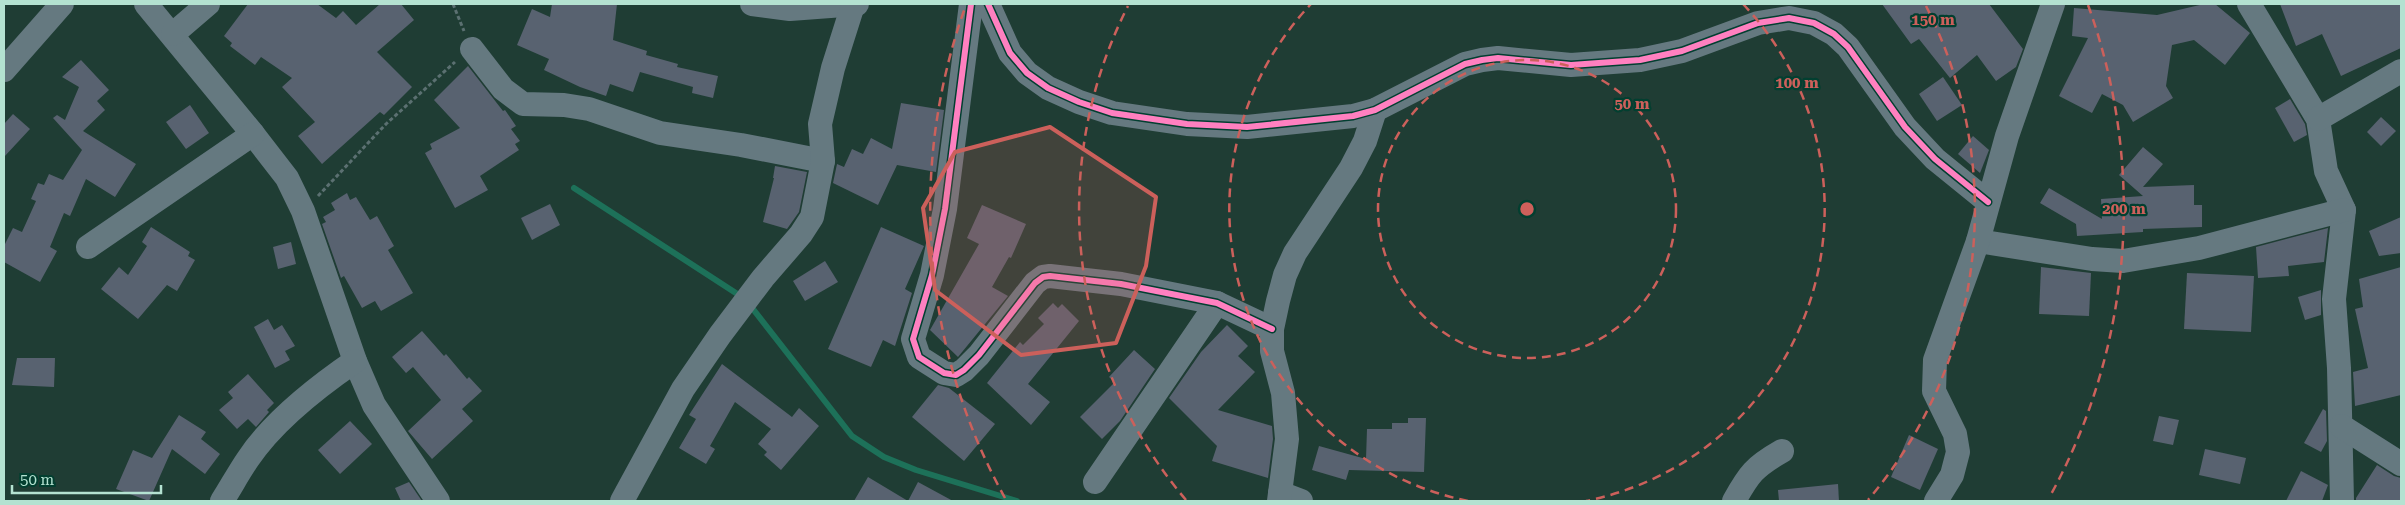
<svg xmlns="http://www.w3.org/2000/svg" width="2405" height="505" viewBox="0 0 2405 505" font-family="'Roboto Serif',serif">
<style>
.lines{fill:none;stroke-linecap:round;stroke-linejoin:round}
.stream{stroke:#1d7159;stroke-width:6}
.building{fill:#586270}
.path{stroke:#5b7071;stroke-width:3;stroke-dasharray:4 2.5;stroke-linecap:butt}
.minor{stroke:#657980;stroke-width:24}
.cycleway-casing{stroke:#023f30;stroke-width:9}
.cycleway{stroke:#ff80c0;stroke-width:6}
.marked{fill:#cc605b;fill-opacity:0.2;stroke:#cc605b;stroke-width:4;stroke-linejoin:round}
.ring{fill:none;stroke:#cc605b;stroke-width:2.5;stroke-dasharray:9 6}
.centre{fill:#cc605b;stroke:#023f30;stroke-width:2.5}
.ring-label{font-size:15px;text-anchor:middle;font-weight:bold;fill:#cc605b;stroke:#023f30;stroke-width:4.5;stroke-linejoin:round;paint-order:stroke}
</style>
<rect width="100%" height="100%" fill="#1f3d34"/>
<g class="lines">
<g class="stream">
<path d="M574,188L742,297"/>
<path d="M749,304L852,436L884,457L916,470L1017,501"/>
</g>
</g>
<g class="building">
<path d="M248,4H317L336,18L343,11L356,25L380,4H401L414,20L377,52L412,87L384,115L380,112L322,164L298,136L315,122L282,87L292,78L261,57L255,65L230,46L232,43L224,36Z"/>
<path d="M552,4H617L613,40L647,51L646,55L678,64L677,67L718,76L713,98L692,93L693,87L640,72L633,92L610,84L606,96L580,87L544,70L549,59L517,45L532,9L550,17Z"/>
<path d="M1882,4H1989L2023,49L2016,67L1996,81L1977,55L1950,78L1919,39L1911,44Z"/>
<path d="M2204,4H2215L2250,33L2225,65L2194,40L2172,45L2166,86L2173,98L2133,122L2123,105L2102,94L2092,113L2059,96L2088,38L2072,36L2074,8L2157,15Z"/>
<path d="M2280,4H2401V48L2341,76L2322,34L2296,46Z"/>
<path d="M81,60L109,90L97,101L105,110L83,131L136,164L115,197L86,179L70,216L64,213L50,247L57,251L40,282L4,262V246L13,228L22,232L36,201L31,199L38,183L44,185L49,174L63,180L82,150L53,118L57,115L65,120L79,87L62,77Z"/>
<path d="M468,66L503,111L505,110L516,126L511,129L520,141L515,144L519,150L480,176L488,190L455,208L425,153L432,149L430,144L460,128L434,100Z"/>
<path d="M1943,77L1962,105L1937,121L1919,94Z"/>
<path d="M2290,99L2305,124L2307,135L2294,142L2275,108Z"/>
<path d="M901,103L944,110L936,172L897,165L878,205L833,183L837,164L844,167L852,149L863,154L871,138L892,149Z"/>
<path d="M190,105L209,133L186,149L166,122Z"/>
<path d="M13,114L30,129L4,157V124Z"/>
<path d="M2381,117L2396,131L2381,146L2367,132Z"/>
<path d="M1973,136L1989,150L1980,173L1958,154Z"/>
<path d="M2143,147L2163,164L2143,187L2194,185V205H2202V227L2143,229V232L2077,236L2076,224L2040,203L2049,188L2102,219L2101,199L2143,196L2119,175Z"/>
<path d="M775,166L807,172L799,212L787,229L763,222L774,178H773Z"/>
<path d="M347,193L350,200L356,197L370,220L377,216L394,246L388,250L413,293L381,311L375,301L362,308L344,276L341,278L322,224L326,222L323,217L335,210L331,203Z"/>
<path d="M550,204L560,225L532,240L521,218Z"/>
<path d="M982,205L1026,224L1011,258L1009,257L992,287L1008,296L958,357L930,330L979,244L967,238Z"/>
<path d="M2401,217V253L2379,256L2369,231Z"/>
<path d="M151,227L190,252L188,256L195,260L177,291L167,285L138,319L101,289L119,267L128,275L147,246L142,242Z"/>
<path d="M881,227L924,246L905,289L912,293L895,346L883,340L871,367L828,349Z"/>
<path d="M2328,228L2324,262L2288,266L2289,276L2258,278L2256,247Z"/>
<path d="M291,242L296,264L278,269L273,247Z"/>
<path d="M825,261L838,282L805,301L793,281Z"/>
<path d="M2041,267L2091,273L2089,316L2039,314Z"/>
<path d="M2401,267V395L2355,406L2353,372L2368,368L2355,309L2363,307L2359,279Z"/>
<path d="M2187,273L2254,276L2251,332L2184,329Z"/>
<path d="M2321,290V315L2305,320L2298,297Z"/>
<path d="M1053,303L1058,308L1062,304L1079,321L1028,384L1050,402L1031,425L987,383L1020,342L1023,345L1044,324L1038,318Z"/>
<path d="M268,319L274,330L282,325L295,346L285,351L290,360L275,368L254,327Z"/>
<path d="M1227,325L1248,346L1238,356L1255,372L1218,410L1272,426L1273,439L1268,478L1212,461L1217,446L1169,398L1201,352Z"/>
<path d="M422,331L444,356L446,354L467,379L469,377L482,391L462,409L473,421L432,459L408,431L441,400L413,367L406,373L392,357Z"/>
<path d="M1134,350L1155,369L1120,421L1102,439L1080,417L1115,382L1109,377Z"/>
<path d="M17,358H55L54,387L12,385Z"/>
<path d="M722,364L792,417L799,408L819,426L781,470L764,455L767,452L758,444L771,429L735,402L710,446L715,449L706,464L679,448L696,419L689,415Z"/>
<path d="M248,374L274,403L267,410L269,412L256,427L248,419L237,429L219,410L233,398L228,392Z"/>
<path d="M938,385L949,388L995,424L964,461L912,417Z"/>
<path d="M2323,409L2326,411L2327,441L2321,452L2304,443Z"/>
<path d="M179,415L206,432L201,439L220,454L205,474L172,449L149,501L116,489L133,450L152,458Z"/>
<path d="M2159,416L2179,420L2173,445L2153,441Z"/>
<path d="M1408,418H1426L1424,472L1349,470L1346,480L1312,470L1319,446L1366,459L1367,429H1392V423H1408Z"/>
<path d="M350,421L372,444L340,474L318,450Z"/>
<path d="M1909,435L1938,449L1920,490L1891,477Z"/>
<path d="M2205,449L2246,458L2240,484L2199,475Z"/>
<path d="M2377,465L2394,476L2401,478V501H2356V498Z"/>
<path d="M2301,471L2328,485L2322,501H2286Z"/>
<path d="M868,477L908,501L918,482L953,501H854Z"/>
<path d="M409,482L422,501H401L395,488Z"/>
<path d="M1838,484L1839,501H1779L1778,490Z"/>
</g>
<g class="lines">
<g class="path">
<path d="M453,4L464,31"/>
<path d="M318,196L386,124L455,62"/>
</g>
<g class="minor">
<path d="M146,4L253,134L287,178L303,211L355,361L374,405L438,501"/>
<path d="M752,4L790,9L857,4"/>
<path d="M971,4L945,209L932,275L913,339L919,357L944,373L956,375L964,370L979,355L1035,283L1043,277L1050,276L1121,284L1217,303L1272,329"/>
<path d="M988,4L1010,53L1027,73L1048,88L1079,102L1112,113L1187,124L1247,127L1353,116L1375,110L1465,64L1482,60L1498,58L1571,65L1640,60L1682,51L1758,23L1789,18L1814,23L1834,34L1848,47L1905,127L1935,159L1988,202"/>
<path d="M2249,4L2318,119L2326,171L2344,210L2334,299L2339,368L2342,501"/>
<path d="M173,34L208,4"/>
<path d="M472,49L503,89L523,104L564,105L589,109L660,133L741,145L823,161"/>
<path d="M4,70L62,4"/>
<path d="M2318,119L2401,71"/>
<path d="M1978,241L2092,259L2123,261L2199,248L2344,210"/>
<path d="M88,247L253,134"/>
<path d="M2341,426L2401,464"/>
<path d="M1095,482L1217,303"/>
<path d="M1280,493L1301,501"/>
<path d="M222,501C231,487 239,472 248,459C274,420 317,387 355,361"/>
<path d="M622,501L683,389L720,335L763,278L801,234L812,217L823,161L820,124L833,68L853,5"/>
<path d="M1279,501L1287,439L1283,393L1272,351V329L1278,301L1285,275L1295,253L1351,168L1365,141L1375,110"/>
<path d="M1734,501C1749,474 1754,467 1782,451"/>
<path d="M1936,501L1952,475L1958,452L1955,434L1934,391L1935,360L1978,241L2007,136L2053,4"/>
</g>
<defs>
<g id="cycleway">
<path d="M971,4L945,209L932,275L913,339L919,357L944,373L956,375L964,370L979,355L1035,283L1043,277L1050,276L1121,284L1217,303L1272,329"/>
<path d="M988,4L1010,53L1027,73L1048,88L1079,102L1112,113L1187,124L1247,127L1353,116L1375,110L1465,64L1482,60L1498,58L1571,65L1640,60L1682,51L1758,23L1789,18L1814,23L1834,34L1848,47L1905,127L1935,159L1988,202"/>
</g>
</defs>
<use href="#cycleway" class="cycleway-casing"/>
<use href="#cycleway" class="cycleway"/>
</g>
<path class="marked" d="M1050,127L1156,197L1146,266L1116,343L1021,355L935,290L923,208L955,152Z"/>
<g class="ring">
<circle cx="1527" cy="209" r="149"/>
<path d="M1468 501A298 298 0 0 1 1311 4M1743 4A298 298 0 0 1 1586 501"/>
<path d="M1186 500A448 448 0 0 1 1128 6M1926 6A448 448 0 0 1 1868 500"/>
<path d="M1005 498A597 597 0 0 1 966 5M2088 5A597 597 0 0 1 2049 498"/>
</g>
<circle cx="1527" cy="209" r="8" class="centre"/>
<g class="ring-label">
<text x="1933" y="25">150 m</text>
<text x="1797" y="88">100 m</text>
<text x="1632" y="109">50 m</text>
<text x="2124" y="214">200 m</text>
</g>
<rect width="2405" height="505" fill="none" stroke="#b4e2d1" stroke-width="10"/>
<path d="M12 485v8h149v-8" fill="none" stroke="#b4e2d1" stroke-width="2.5"/>
<text x="20" y="485" font-size="15" fill="#b4e2d1" stroke="#023f30" stroke-width="4" paint-order="stroke">50 m</text>
</svg>
